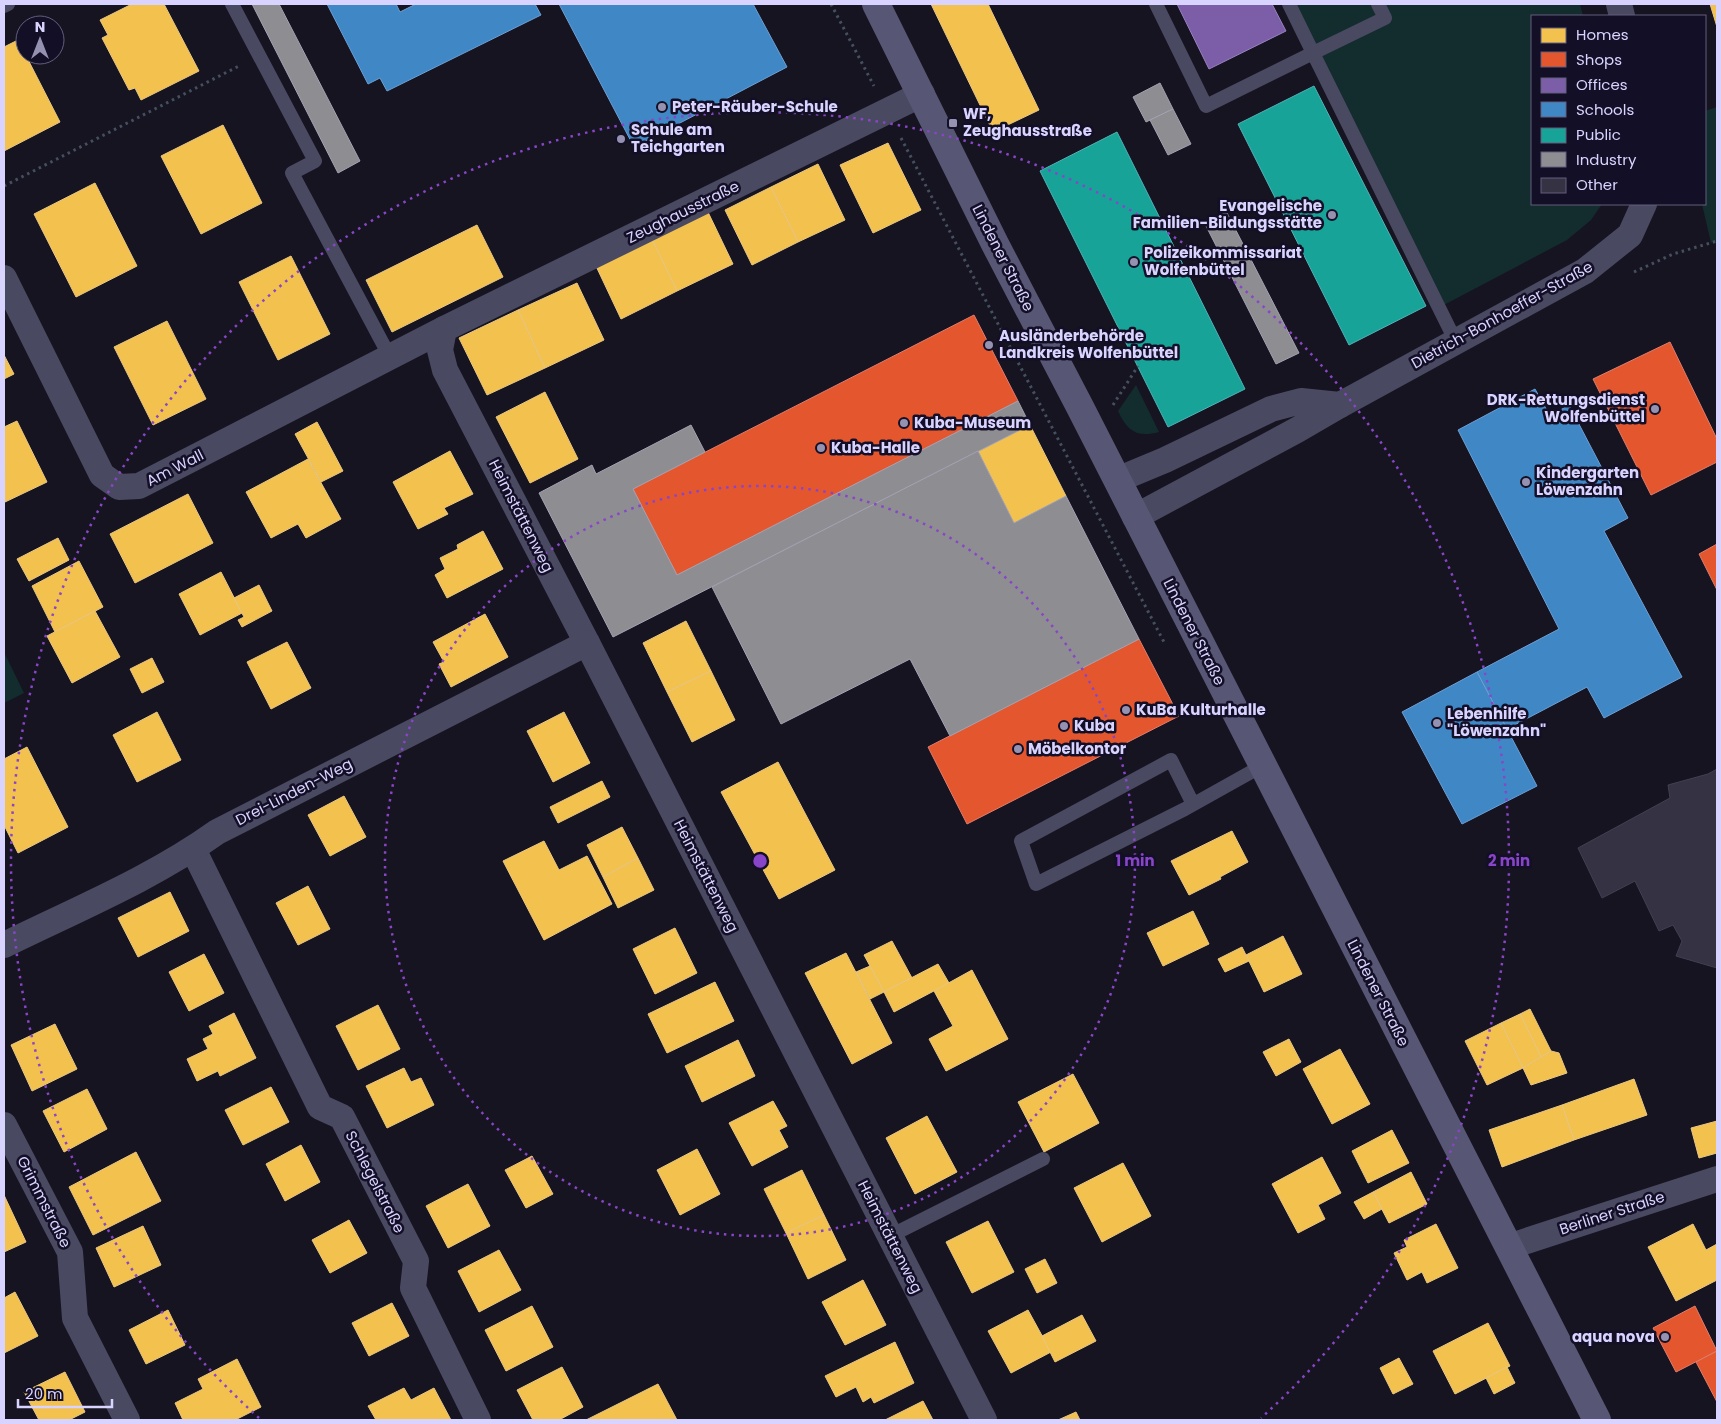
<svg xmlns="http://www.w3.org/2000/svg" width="1721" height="1424" viewBox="0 0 1721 1424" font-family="Poppins,sans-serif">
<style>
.green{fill:#132c2d}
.homes{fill:#f2c14e;stroke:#eac783}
.shops{fill:#e4572e;stroke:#e17c6d}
.offices{fill:#7b5ea7;stroke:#9781c1}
.schools{fill:#3f88c5;stroke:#6d9fd6}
.public{fill:#17a398;stroke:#51b2b7}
.industry{fill:#8d8d92;stroke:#a4a2b3}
.building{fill:#343243;stroke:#433f54}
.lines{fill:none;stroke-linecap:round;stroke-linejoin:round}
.path{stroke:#44505f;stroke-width:3;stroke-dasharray:2.5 4;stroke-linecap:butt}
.service{stroke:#4a4962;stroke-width:14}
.minor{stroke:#4a4962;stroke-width:26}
.secondary{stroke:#575674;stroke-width:28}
.ring{fill:none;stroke:#8945c9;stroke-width:2.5;stroke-dasharray:2.5 5}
.poi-dot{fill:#9591b1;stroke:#130f26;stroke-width:2}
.labels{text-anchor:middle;stroke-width:5;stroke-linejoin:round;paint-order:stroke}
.poi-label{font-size:15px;font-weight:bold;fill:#d9d4ff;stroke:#130f26;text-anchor:start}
.street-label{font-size:15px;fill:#d9d4ff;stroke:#130f26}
.centre{fill:#8945c9;stroke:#130f26;stroke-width:2.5}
.ring-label{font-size:15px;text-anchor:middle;font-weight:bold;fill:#8945c9;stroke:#130f26;stroke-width:5;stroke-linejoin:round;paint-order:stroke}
</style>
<rect width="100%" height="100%" fill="#161421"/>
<g class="green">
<path d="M1289,4H1580L1583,16H1532V204H1602L1591,220L1567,240L1440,307Z"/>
<path d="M1717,107V241L1711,243L1702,204H1705V111Z"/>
<path d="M1136,385L1159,432C1137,438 1127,431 1118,411Z"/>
<path d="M4,652L24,693L4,703Z"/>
</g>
<g class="homes">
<path d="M132,4H164L199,71L141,100L135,88L129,90L102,38L108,35L100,20Z"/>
<path d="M931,4H988L1039,110L993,132Z"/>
<path d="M1710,4H1717V27Z"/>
<path d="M18,40L60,122L4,151V47Z"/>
<path d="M223,125L262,203L201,234L161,156Z"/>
<path d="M888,143L921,210L873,233L840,165Z"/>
<path d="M818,164L845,220L798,242L771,187Z"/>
<path d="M95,183L137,266L76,297L34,214Z"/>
<path d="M771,187L798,242L752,265L725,210Z"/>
<path d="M707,210L733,264L677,291L651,237Z"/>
<path d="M477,225L503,277L392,332L366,280Z"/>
<path d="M651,237L677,291L621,319L595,264Z"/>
<path d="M291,256L330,334L278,360L239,282Z"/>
<path d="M577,283L604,340L545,368L518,310Z"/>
<path d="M518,310L545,368L487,395L459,338Z"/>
<path d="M167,321L206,399L153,425L114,347Z"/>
<path d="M4,355L14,374L4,379Z"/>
<path d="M545,392L578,459L530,483L496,417Z"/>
<path d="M17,421L47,482L5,502L4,427Z"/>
<path d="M317,422L343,471L321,482L295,434Z"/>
<path d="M1030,425L1066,496L1014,523L978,451Z"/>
<path d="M450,451L473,494L444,508L448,514L418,529L393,482Z"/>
<path d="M308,459L341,519L306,538L298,524L271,538L246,492Z"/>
<path d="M188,494L213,543L135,583L110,534Z"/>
<path d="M483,531L503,569L447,598L435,575L445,569L440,558L458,549L457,545Z"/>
<path d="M58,538L69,560L29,581L17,559Z"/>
<path d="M79,561L103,607L55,632L32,586Z"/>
<path d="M221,572L242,613L200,635L179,594Z"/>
<path d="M259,585L272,611L242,627L238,620L244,617L234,598Z"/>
<path d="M95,611L120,657L72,683L47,636Z"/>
<path d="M485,614L508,657L451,687L439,664L444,662L433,642Z"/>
<path d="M686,621L711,671L667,692L643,643Z"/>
<path d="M287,642L311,688L271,709L247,662Z"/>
<path d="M152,658L164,682L142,693L130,669Z"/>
<path d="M711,671L735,720L692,742L667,692Z"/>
<path d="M157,712L181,760L137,782L113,735Z"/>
<path d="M564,712L590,763L553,782L527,731Z"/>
<path d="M27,747L68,827L18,853L4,825V759Z"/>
<path d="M778,762L835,870L779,899L721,792Z"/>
<path d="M602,781L610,797L558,823L550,807Z"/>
<path d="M344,796L366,837L330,856L308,815Z"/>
<path d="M622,827L638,858L603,877L587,845Z"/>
<path d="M1232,831L1248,862L1220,877L1221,879L1189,895L1171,861Z"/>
<path d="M544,841L559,870L587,856L612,904L544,940L503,861Z"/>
<path d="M638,858L654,890L618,908L603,877Z"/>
<path d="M308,886L330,929L298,945L276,903Z"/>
<path d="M170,892L189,931L138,957L118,918Z"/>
<path d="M1193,911L1209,944L1163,966L1147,933Z"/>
<path d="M675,928L697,973L655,994L633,949Z"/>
<path d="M1283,936L1302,974L1264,992L1246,955Z"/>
<path d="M892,941L912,978L884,992L864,955Z"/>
<path d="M1242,947L1249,961L1225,972L1218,959Z"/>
<path d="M846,953L892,1043L852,1064L805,973Z"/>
<path d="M204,954L224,993L189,1011L169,972Z"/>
<path d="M938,964L949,983L894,1012L884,992Z"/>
<path d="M870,966L884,992L870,999L856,972Z"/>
<path d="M972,970L1008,1039L946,1071L929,1039L953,1026L934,991Z"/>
<path d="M715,982L734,1021L667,1053L648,1014Z"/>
<path d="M378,1005L400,1049L358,1070L336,1026Z"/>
<path d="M1530,1009L1551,1051L1541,1057L1520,1014Z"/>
<path d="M234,1013L256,1058L220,1076L218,1071L197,1081L187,1059L208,1049L203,1039L213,1034L209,1026Z"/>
<path d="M1520,1014L1541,1057L1523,1068L1501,1023Z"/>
<path d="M1501,1023L1523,1068L1487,1085L1465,1041Z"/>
<path d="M55,1024L77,1069L32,1091L11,1045Z"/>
<path d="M1289,1039L1301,1062L1276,1076L1263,1052Z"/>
<path d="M738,1040L755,1076L702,1102L685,1066Z"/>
<path d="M1340,1049L1370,1104L1332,1124L1303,1069Z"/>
<path d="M1551,1051L1559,1053L1567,1073L1531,1085L1523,1068Z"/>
<path d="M404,1068L411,1082L421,1078L434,1105L387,1128L366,1086Z"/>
<path d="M1073,1074L1099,1123L1044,1152L1018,1102Z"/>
<path d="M1634,1079L1647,1115L1574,1140L1562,1105Z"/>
<path d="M271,1087L289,1122L243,1145L225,1110Z"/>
<path d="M87,1089L107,1129L64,1152L43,1111Z"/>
<path d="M773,1101L787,1126L779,1130L788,1147L752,1166L729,1123Z"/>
<path d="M1562,1105L1574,1140L1502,1167L1489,1130Z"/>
<path d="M927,1116L957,1172L915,1194L886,1138Z"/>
<path d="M1717,1121V1153L1699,1158L1691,1128Z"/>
<path d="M1392,1130L1409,1163L1368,1183L1352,1151Z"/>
<path d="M301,1145L320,1182L285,1201L266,1164Z"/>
<path d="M697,1149L720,1194L680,1215L657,1170Z"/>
<path d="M136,1152L161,1201L93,1235L69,1187Z"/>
<path d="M532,1156L553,1194L526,1208L505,1170Z"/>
<path d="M1322,1157L1341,1193L1318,1205L1325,1219L1298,1233L1272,1184Z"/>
<path d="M1123,1163L1151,1216L1102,1242L1074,1188Z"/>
<path d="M802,1170L824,1215L786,1233L764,1189Z"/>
<path d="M1411,1172L1427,1204L1389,1223L1373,1192Z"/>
<path d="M468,1184L490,1226L448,1248L426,1206Z"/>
<path d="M1373,1192L1382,1209L1364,1219L1354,1202Z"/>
<path d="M4,1195L26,1242L4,1252Z"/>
<path d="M824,1215L846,1260L808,1279L786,1233Z"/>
<path d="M349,1220L367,1253L330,1273L312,1240Z"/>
<path d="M988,1221L1014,1272L972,1293L946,1242Z"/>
<path d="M1436,1224L1458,1268L1427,1283L1422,1272L1407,1280L1394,1253L1407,1247L1404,1240Z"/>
<path d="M1693,1224L1706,1250L1717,1244V1280L1676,1301L1648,1247Z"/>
<path d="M143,1226L161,1265L114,1287L96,1248Z"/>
<path d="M499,1250L521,1290L479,1312L458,1271Z"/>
<path d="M1045,1259L1057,1283L1037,1293L1025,1269Z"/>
<path d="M863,1280L886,1325L845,1345L822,1302Z"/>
<path d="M15,1292L38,1336L4,1353V1298Z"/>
<path d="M392,1303L409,1336L369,1356L352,1323Z"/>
<path d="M532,1306L553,1347L506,1371L485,1330Z"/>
<path d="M168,1310L185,1345L146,1364L129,1330Z"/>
<path d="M1028,1310L1051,1352L1011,1373L988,1331Z"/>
<path d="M1082,1315L1096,1341L1055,1362L1042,1336Z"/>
<path d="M1488,1323L1510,1366L1455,1394L1433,1351Z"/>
<path d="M895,1342L914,1383L874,1403L871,1397L863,1402L856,1387L836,1397L825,1376Z"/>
<path d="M1399,1358L1413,1384L1393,1394L1380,1368Z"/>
<path d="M237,1359L261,1407L235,1420H183L175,1403L203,1389L198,1379Z"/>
<path d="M562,1367L583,1407L559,1420H533L517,1390Z"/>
<path d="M1507,1367L1515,1383L1494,1394L1486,1378Z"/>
<path d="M65,1372L85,1412L69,1420H39L24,1392Z"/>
<path d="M658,1384L677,1420H586Z"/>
<path d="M404,1388L411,1400L434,1388L451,1420H376L368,1406Z"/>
<path d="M923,1401L933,1420H885Z"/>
<path d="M1076,1412L1080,1420H1058Z"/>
</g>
<g class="shops">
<path d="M974,315L1018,401L677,575L633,489Z"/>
<path d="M1670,342L1717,439V462L1651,495L1593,379Z"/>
<path d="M1717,544V590L1699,554Z"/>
<path d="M1139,639L1179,716L967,824L928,747Z"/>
<path d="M1695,1306L1717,1351L1676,1372L1653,1328Z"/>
<path d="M1717,1351V1402L1696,1362Z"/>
</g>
<path class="offices" d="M1177,4H1272L1286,31L1209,69Z"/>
<g class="schools">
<path d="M327,4H396L400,12L416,4H535L541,15L387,91L380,78L368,84Z"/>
<path d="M559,4H753L787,67L634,147Z"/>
<path d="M1535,389L1550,416L1569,405L1628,518L1604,531L1682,677L1604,718L1587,687L1507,729L1477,672L1559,629L1458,430Z"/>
<path d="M1477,672L1537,786L1462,824L1402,712Z"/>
</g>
<g class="public">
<path d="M1314,86L1426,306L1349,345L1238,124Z"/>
<path d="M1117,132L1245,389L1168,427L1040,171Z"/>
</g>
<g class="industry">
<path d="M252,4H279L360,161L338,173Z"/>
<path d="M1160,83L1173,109L1146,122L1133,97Z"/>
<path d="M1173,109L1191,144L1168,155L1150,120Z"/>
<path d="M1226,211L1299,353L1276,364L1204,222Z"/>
<path d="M1018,401L1030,425L613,637L539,493L592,465L596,474L691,425L705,452L633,489L677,575Z"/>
<path d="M978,451L1014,523L1066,496L1139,639L950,736L910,659L781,724L712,587Z"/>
</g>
<path class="building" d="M1717,769V968L1676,956L1682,941L1673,925L1659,931L1635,881L1602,898L1578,848L1670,798L1668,785L1708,774Z"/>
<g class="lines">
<g class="path">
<path d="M831,4L874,86"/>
<path d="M901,138L1165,644"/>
<path d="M4,186L239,66"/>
<path d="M1634,272L1673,254L1717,241"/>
<path d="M1113,405L1138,366"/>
</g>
<g class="service">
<path d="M232,4L315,161L292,173L390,357"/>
<path d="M1156,4L1206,106L1313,53L1456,342"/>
<path d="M1289,4L1313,53L1385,18L1378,4"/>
<path d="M4,6L8,4"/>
<path d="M1193,804L1171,760L1021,841L1036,884L1185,809L1262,766"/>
<path d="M890,1236L1043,1159"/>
</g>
<g class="minor">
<path d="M1619,4L1622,16"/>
<path d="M4,278L102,475L119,487L139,486L444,329L922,94"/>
<path d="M444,329L440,350L445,370L587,643L984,1420"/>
<path d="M1340,405L1585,271L1630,235L1644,204"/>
<path d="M1117,480L1165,460L1271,409L1301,401L1340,405L1297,430L1135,517"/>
<path d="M193,849L320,1107L342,1117L416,1261L413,1288L478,1420"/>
<path d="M4,945C75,910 153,878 217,832L587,643"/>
<path d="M4,1125L70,1252L75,1318L127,1420"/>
<path d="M1508,1247L1717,1179"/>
</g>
<path class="secondary" d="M876,4L995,244L1080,407L1597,1420"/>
</g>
<g class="ring">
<circle cx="760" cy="861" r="375"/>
<path d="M259 1418A749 749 0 1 1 1261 1418"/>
</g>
<g class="poi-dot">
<circle cx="662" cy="107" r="5"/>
<rect x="948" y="118" width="10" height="10" rx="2.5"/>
<circle cx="621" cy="139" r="5"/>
<circle cx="1332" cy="215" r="5"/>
<circle cx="1134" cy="262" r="5"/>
<circle cx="989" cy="345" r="5"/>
<circle cx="1655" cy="409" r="5"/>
<circle cx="904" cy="423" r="5"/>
<circle cx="821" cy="448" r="5"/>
<circle cx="1526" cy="482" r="5"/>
<circle cx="1126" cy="710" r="5"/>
<circle cx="1437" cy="723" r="5"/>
<circle cx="1064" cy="726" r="5"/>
<circle cx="1018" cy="749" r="5"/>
<circle cx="1665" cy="1337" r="5"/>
</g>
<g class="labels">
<g class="poi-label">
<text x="672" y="112">Peter-Räuber-Schule</text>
<text x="963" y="119">WF,<tspan x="963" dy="17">Zeughausstraße</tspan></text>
<text x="631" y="135">Schule am<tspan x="631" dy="17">Teichgarten</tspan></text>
<text x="1322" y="211" text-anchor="end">Evangelische<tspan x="1322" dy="17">Familien-Bildungsstätte</tspan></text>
<text x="1144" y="258">Polizeikommissariat<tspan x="1144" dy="17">Wolfenbüttel</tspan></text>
<text x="999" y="341">Ausländerbehörde<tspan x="999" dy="17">Landkreis Wolfenbüttel</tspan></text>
<text x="1645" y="405" text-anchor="end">DRK-Rettungsdienst<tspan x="1645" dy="17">Wolfenbüttel</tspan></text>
<text x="914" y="428">Kuba-Museum</text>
<text x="831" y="453">Kuba-Halle</text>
<text x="1536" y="478">Kindergarten<tspan x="1536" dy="17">Löwenzahn</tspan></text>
<text x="1136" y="715">KuBa Kulturhalle</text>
<text x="1447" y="719">Lebenhilfe<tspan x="1447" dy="17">"Löwenzahn"</tspan></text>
<text x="1074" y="731">Kuba</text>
<text x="1028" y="754">Möbelkontor</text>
<text x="1655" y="1342" text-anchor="end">aqua nova</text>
</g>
<g class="street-label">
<text transform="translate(683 212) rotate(-26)" y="5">Zeughausstraße</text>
<text transform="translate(1003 258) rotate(63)" y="5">Lindener Straße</text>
<text transform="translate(1502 315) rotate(-29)" y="5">Dietrich-Bonhoeffer-Straße</text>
<text transform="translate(175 468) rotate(-27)" y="5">Am Wall</text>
<text transform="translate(521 516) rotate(63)" y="5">Heimstättenweg</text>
<text transform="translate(1194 632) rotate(63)" y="5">Lindener Straße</text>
<text transform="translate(294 792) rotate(-27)" y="5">Drei-Linden-Weg</text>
<text transform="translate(706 876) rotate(63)" y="5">Heimstättenweg</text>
<text transform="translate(1378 993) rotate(63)" y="5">Lindener Straße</text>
<text transform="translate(375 1182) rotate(63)" y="5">Schlegelstraße</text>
<text transform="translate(44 1202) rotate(63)" y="5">Grimmstraße</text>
<text transform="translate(1612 1213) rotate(-18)" y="5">Berliner Straße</text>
<text transform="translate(890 1237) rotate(63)" y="5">Heimstättenweg</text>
</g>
</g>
<circle cx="760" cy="861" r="8" class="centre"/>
<g class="ring-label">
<text x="1135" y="866">1 min</text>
<text x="1509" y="866">2 min</text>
</g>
<rect width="1721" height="1424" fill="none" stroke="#d9d4ff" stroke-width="10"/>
<rect x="1531" y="15" width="175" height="190" fill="#130f26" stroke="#625e7d"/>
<rect x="1541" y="28" width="25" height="15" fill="#f2c14e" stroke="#625e7d"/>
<text x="1576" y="40" font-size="15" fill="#d9d4ff">Homes</text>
<rect x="1541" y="52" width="25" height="15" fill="#e4572e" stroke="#625e7d"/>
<text x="1576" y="65" font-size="15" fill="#d9d4ff">Shops</text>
<rect x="1541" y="78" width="25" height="15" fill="#7b5ea7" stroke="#625e7d"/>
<text x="1576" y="90" font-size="15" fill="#d9d4ff">Offices</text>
<rect x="1541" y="102" width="25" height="15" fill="#3f88c5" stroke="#625e7d"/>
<text x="1576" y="115" font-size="15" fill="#d9d4ff">Schools</text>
<rect x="1541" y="128" width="25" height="15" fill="#17a398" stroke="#625e7d"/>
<text x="1576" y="140" font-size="15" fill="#d9d4ff">Public</text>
<rect x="1541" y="152" width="25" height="15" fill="#8d8d92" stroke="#625e7d"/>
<text x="1576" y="165" font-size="15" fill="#d9d4ff">Industry</text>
<rect x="1541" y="178" width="25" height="15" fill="#343243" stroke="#625e7d"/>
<text x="1576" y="190" font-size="15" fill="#d9d4ff">Other</text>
<g transform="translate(40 40)"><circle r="24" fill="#130f26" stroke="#625e7d"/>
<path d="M0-4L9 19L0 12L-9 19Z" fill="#9591b1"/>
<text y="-8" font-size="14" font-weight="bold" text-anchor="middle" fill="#d9d4ff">N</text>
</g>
<path d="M18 1399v8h94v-8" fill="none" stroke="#d9d4ff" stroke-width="2.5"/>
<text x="25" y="1399" font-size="15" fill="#d9d4ff" stroke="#130f26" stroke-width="4" paint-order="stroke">20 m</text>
</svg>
